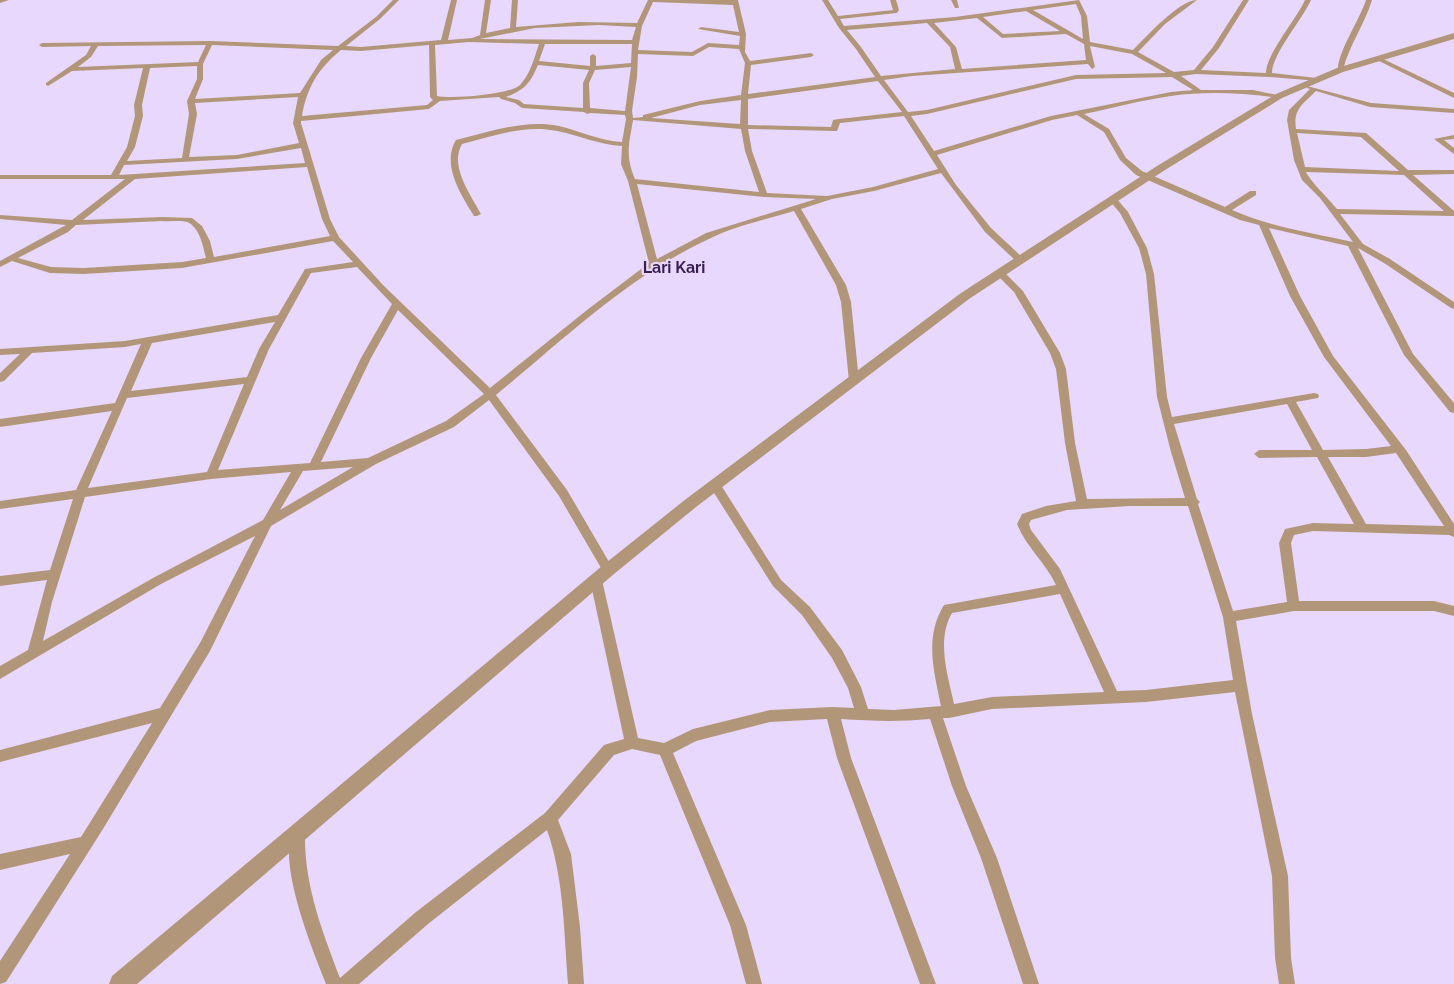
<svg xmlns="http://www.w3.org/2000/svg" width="1454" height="984" viewBox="0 0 1454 984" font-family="Raleway,sans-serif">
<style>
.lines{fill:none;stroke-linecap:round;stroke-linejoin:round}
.minor{fill:#b2967a;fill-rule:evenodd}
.tertiary{fill:#b2967a;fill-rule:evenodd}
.labels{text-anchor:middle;stroke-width:4.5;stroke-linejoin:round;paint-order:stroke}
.far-district-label{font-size:16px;font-weight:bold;fill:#391f51;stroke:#e9d8fd}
</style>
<rect width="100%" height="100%" fill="#e9d8fd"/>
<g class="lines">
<g class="minor">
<path d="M0,0H9L0,3Z"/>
<path d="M393,0H399L380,19L346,46L361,47L441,40L451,0H457L448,40L472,38L480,35L485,0H491L486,33L510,28L512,0H518L516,27L578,22L637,23L648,0H738L746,34L745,52L750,61L811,53L814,55L811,57L751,65L748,94L875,77L856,49L839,28L822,0H828L838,16L893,10L890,0H896L899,10L897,13L840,19L844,26L955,17L1079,0L1087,16L1090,42L1133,50C1146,37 1179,0 1197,0L1165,24L1138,52L1174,72L1194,70L1213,47L1243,0H1249L1219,48L1201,70L1266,73C1266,54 1296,20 1305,0H1311C1302,20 1272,54 1272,73L1317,78L1320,80L1319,81L1269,77L1196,74L1181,76L1201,90H1253L1282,96L1279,98C1243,93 1207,91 1171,96C1142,100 1113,108 1084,114L1109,129L1126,158L1142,171L1225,207L1250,191H1256V195L1232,210C1270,227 1312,233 1353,242L1320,198L1302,180L1294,160L1287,120L1289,110L1310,89L1307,88V86L1371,103L1454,109V113L1370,107L1316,91C1303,104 1293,109 1296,129L1366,133L1408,170H1454V174L1413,175L1454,211V216L1340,214L1363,244L1390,259L1454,302V309L1451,308L1384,263L1358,248L1413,354L1454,403V413L1450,412L1404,355L1348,246L1269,228L1300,296L1333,356L1406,450L1454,524V537L1449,535L1313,531L1294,535L1291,543L1299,601H1434L1454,606V616L1434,611H1294L1236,621L1252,714L1288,876L1291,958L1295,984H1279L1275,958L1272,876L1235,692L1146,702L992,709L949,718H943L966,786L997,858L1039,984H1023L981,858L952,786L930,719C900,722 871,721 841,719L851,758L936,984H920L837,758L827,719L770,722L696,741L673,753L746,925L762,984H746L730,925L660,755L632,749L614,755L558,820L571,854L580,927L584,984H568C564,933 564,878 547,830L428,924L359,984H326C312,948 277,864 293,828L298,826L303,828L305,833C304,885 322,930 340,978L416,912L545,813L604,745L624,739L590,580L592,577L596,575L600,577L602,580L638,738L664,743L693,729L770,710L832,707L854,708L848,688L832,658L802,615L773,586L709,485L715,481L719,482L781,580L810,607L842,650L861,687L868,709L894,710L941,706C934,672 924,637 944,605L1056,585C1046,563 1026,547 1017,524L1022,514L1046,506L1076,501L1065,443L1056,369L1050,353L1014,292L997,275V271H1003L1023,291L1060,353L1066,369L1075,443L1087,499L1185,498L1171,452L1157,397L1146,274L1139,248L1120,213L1109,200L1110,198H1116L1128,212L1147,248L1154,274L1167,397L1172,417L1314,393L1318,394L1319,396L1318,398L1296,402L1323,450L1366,449L1391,446L1324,357L1290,296L1259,225L1240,220L1136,175L1120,160L1104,132L1077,115L1052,120L937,155L956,185L991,228L1023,258V262H1017L985,232L941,173L874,191L832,199L801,209L846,285L851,302L859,381L858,383H850L849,381L841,302L836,285L794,211C768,219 735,226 711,238C630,275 564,339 496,395L567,490L612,567L614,570L612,573H604L559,496L489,400L454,427L376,464L271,526L210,651L103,829L6,982L0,984V961L70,854L0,870V854L81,837L152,723L0,762V750L160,708L200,643L255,536L161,584L0,679V666L28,650L47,580L0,586V576L50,570L73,499L0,509V501L76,490L112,411L0,427V419L115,403L141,344L125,347L32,353L4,381L0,382V373L20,354L0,355V349L125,341L278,315L305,269L353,262L333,241L182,268L84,274L50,273L12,261L0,267V261L66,225L0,219V215L72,220L125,179H0V175H111L127,147L135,116L134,105L143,68L72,71L48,86L46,85V83L86,55L91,46L42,47L39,45L42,43L210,41L338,46L376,17ZM653,2L733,5L739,32L701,27L698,29L740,36L739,45L708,43L692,52L638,50L642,26ZM1076,4L1081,16L1083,39L1033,10ZM1026,11L1060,31L1003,34L983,17ZM977,18L1002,38L1066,34L1084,44L1086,60L962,69L956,47L934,23ZM927,23L950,47L955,69L881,76L861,47L847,30ZM599,25L636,27L632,40L480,39L535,28ZM469,42L539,44C534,58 531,73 520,85C509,95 451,99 437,96L435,45ZM545,44H632L631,63L596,66V56L593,54L590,56V66L539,61ZM206,45L198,62L78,67L91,57L98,46ZM212,45L333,50L321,60L300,93L195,99L203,79V64ZM429,45L430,97L433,100L427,105L302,116C307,87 318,69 341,50L361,51ZM1090,46L1132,54L1166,73L1076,75L927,110L908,112L884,80L912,76L1088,64L1092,69L1095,67ZM709,47L739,49L745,63L741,95L700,101L643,115V117L633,118L632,111L637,77L638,54L693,56ZM538,65L589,70L583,83V108L524,104L519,100L506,97C524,90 530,84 538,65ZM197,66V79L187,101L189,114L182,158L127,161L135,147L143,116L142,105L150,68ZM631,67L625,111L590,108L589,83L595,70ZM1172,77L1193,90L1171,92L1051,116L934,151L911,116L927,114L1076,79ZM878,81L902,112L839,119L833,120L831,127L748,125V99ZM298,97L293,123L299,143L237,155L189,157L197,114L195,103ZM499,97L501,99L515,103L522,108L584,112L587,114L590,113L625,115L626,119L622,142C600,141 580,131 559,126C524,119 490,132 456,140C441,164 461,195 474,216H477L481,214C471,195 449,166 462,144C494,136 524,124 557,131C579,135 599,145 622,146L621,164L628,181L649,263L587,310L490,388L384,286L339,237L330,219L301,123V121L429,109L440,101ZM741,100L740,124L651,118L700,105ZM904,116L938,169L873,187L827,196L767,193L752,151L748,129L834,131H837L840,123ZM633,120L741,129L745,151L759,192L635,179C625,155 629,145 633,120ZM1297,133L1361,137L1399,171L1305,167ZM301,148L305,163L119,175L124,165L237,159ZM307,167L322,219L330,236L214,257L210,241L202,226L192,218L162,217L83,220L135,179ZM1306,172L1404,175L1444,211L1337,209C1328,198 1311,182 1306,172ZM637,184L764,197L816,199L706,233L657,259ZM162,221C169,222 180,220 187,222C200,227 203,247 206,258L182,262L84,268L51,267L18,258L68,232L76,225ZM357,267L392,304L361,358L310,463L218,470L269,349L311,273ZM398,310L484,394L446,421L368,458L321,462L371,358ZM275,322L259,349L247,377L131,391L152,343ZM244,384L207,472L88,488L127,398ZM1287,404L1312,450H1259L1254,454L1259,458L1317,457L1354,524L1313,523L1285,529L1279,543L1287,602L1233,611L1198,504L1200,502L1197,499L1174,424ZM1396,453L1398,456L1444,526L1366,524L1328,457H1366ZM353,467L280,510L303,471ZM291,472L263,520L153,578L43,641L52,602L85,497L211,479ZM1130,506H1188L1223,617L1233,680L1146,690L1117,691L1060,569L1031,530L1029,524L1031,520L1067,510ZM1060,594L1104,692L992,697L954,704C948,676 936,640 952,613Z"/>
<path d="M951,0H957L959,8H955Z"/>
<path d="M1366,0H1372C1365,24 1349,45 1343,70L1338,71C1336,55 1360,19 1366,0Z"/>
<path d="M1379,57L1454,93V98L1377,60L1376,59Z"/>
<path d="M1454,135V139L1444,140L1454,148V154L1434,139Z"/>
</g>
<path class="tertiary" d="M1454,33V39L1343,72L1282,98L1165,170L969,299L696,507L614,574L137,984H109L112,976L602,566L686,499L961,293L1157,166L1276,94L1337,68Z"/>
</g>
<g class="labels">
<g class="far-district-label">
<text x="674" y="273">Lari Kari</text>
</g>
</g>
</svg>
